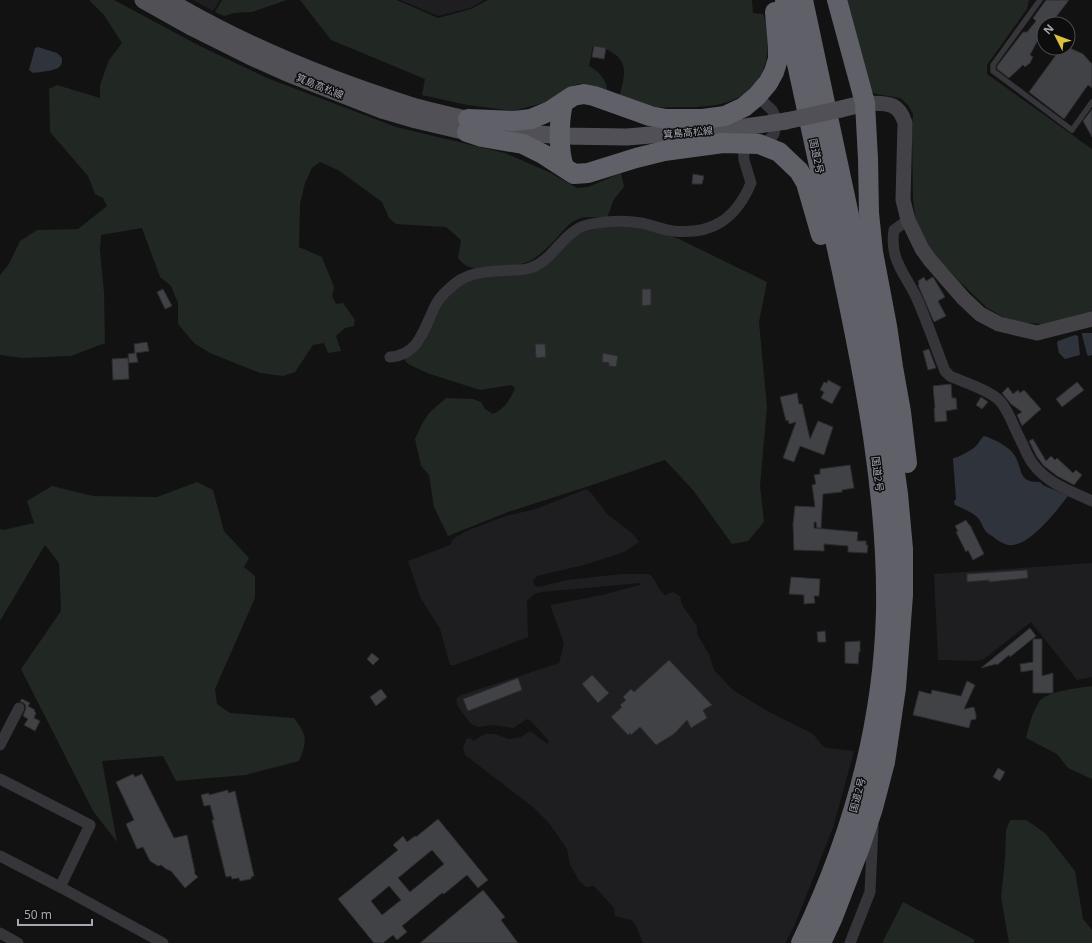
<svg xmlns="http://www.w3.org/2000/svg" width="1092" height="943" viewBox="0 0 1092 943" font-family="'Noto Sans','Noto Sans JP',sans-serif">
<style>
.built{fill:#1e1e20}
.green{fill:#212722}
.water{fill:#2f343c}
.building{fill:#414246;stroke:#2c2c2f;fill-rule:evenodd}
.lines{fill:none;stroke-linecap:round;stroke-linejoin:round}
.lane{stroke:#35353a;stroke-width:5.5}
.street{stroke:#35353a;stroke-width:11}
.secondary{stroke:#424247;stroke-width:15}
.primary{stroke:#505056;stroke-width:17}
.highway{stroke:#606168;stroke-width:20}
.primary-bridge{stroke:#505056;stroke-width:17}
.labels{text-anchor:middle;stroke-width:3;stroke-linejoin:round;paint-order:stroke}
.street-label{font-size:10px;fill:#a5a7b2;stroke:#0d0d0e}
</style>
<rect width="100%" height="100%" fill="#121213"/>
<g class="built">
<path d="M193,0H220L213,11Z"/>
<path d="M400,0H484L470,8L438,16Z"/>
<path d="M586,489L592,494L607,514L633,534L639,542L624,552L584,565L537,576L533,581L534,585L538,587L567,580L622,574H647L652,576L660,590L665,595L673,592L680,596L682,605L697,626V634L709,654L714,670L733,690L769,712L813,734L823,746L827,748L854,751L834,825L794,927L785,943H643L635,924L631,920L615,916L614,908L594,886L586,887L579,881L570,864L567,849L549,823L534,808L465,755L463,747L467,738L472,739L473,741L485,734H495L509,739L521,737L530,731L548,744L549,741L531,721L527,719L514,728L493,725L478,727L471,724L458,707L456,699L461,695L559,663L564,643L550,605L602,595L640,585V583L542,592L534,594L527,601L528,637L455,665H450L440,629L420,597L408,561L450,545L453,539L466,531L506,516L536,509Z"/>
<path d="M1092,563V677L1077,680L1031,622L984,659L978,661L938,660L934,574Z"/>
</g>
<g class="green">
<path d="M89,0H114L200,46L267,78L396,127L505,153L551,173L577,188L588,187L621,173L624,187L614,199L607,218C596,218 586,215 576,220C569,223 562,232 556,239C531,265 524,266 488,268C473,268 468,270 458,258L461,240L446,227L396,224L389,218L382,202L338,170L320,162L312,168L305,183L300,204L299,247L322,257L334,287L332,296L336,304L343,303L355,320L354,326L345,328L336,336L341,351L328,353L324,343L313,345L295,372L283,376L260,373L210,353L194,343L178,324V303L171,286L160,277L142,228L101,235L100,250L104,292L105,343L71,356L22,358L0,355V275L9,264L20,241L37,230L78,229L107,206L103,198L95,194L88,176L50,132L49,89L57,85L100,98V85L109,60L122,43L104,15Z"/>
<path d="M222,0H287L252,12L234,13L224,16L215,12Z"/>
<path d="M300,0H397L438,18L471,9L488,0H752L753,13L763,14C769,28 769,48 766,62C754,104 716,108 679,107C671,107 663,108 655,107C643,105 631,100 619,97C621,90 625,76 624,69C623,55 605,47 593,46L589,66C598,70 609,82 607,93L586,84H579L572,86L543,103L513,111L467,105L422,95L425,79L331,40Z"/>
<path d="M842,0H1029L1027,9L987,65V74L1092,149V313L1042,324L1025,323L1005,318L987,308L957,279L937,257L924,240L915,218L913,198L912,132L913,114L908,105L900,98L876,94L870,91Z"/>
<path d="M612,225L646,228L679,239L767,282L759,322L767,407L760,486L764,522L748,541L732,544L693,490L665,460L589,486L508,512L448,536L434,507L429,475L421,466L415,439L422,424L429,413L446,398L473,399L481,402L485,409L493,414C506,407 509,401 515,388L511,385L480,390L427,373L410,365L405,361L406,357L424,343L438,308L445,298L464,282L476,278L531,272L579,233Z"/>
<path d="M197,482L213,490L224,531L249,558L244,567L255,576V598L215,689L217,704L230,713L294,718C308,736 307,742 299,761L245,775L176,781L163,756L102,761L117,842L93,811L21,669L61,611L59,563L45,545L0,621V529L3,530L34,523L27,501L52,486L93,496L157,497Z"/>
<path d="M1092,686V779L1068,768L1057,754L1026,738C1029,726 1032,713 1039,702C1046,691 1079,688 1092,686Z"/>
<path d="M1010,820H1026L1045,833L1075,871L1083,919L1092,930V943H1009L1001,897L1005,859L1006,830Z"/>
<path d="M903,902L975,940L973,943H882Z"/>
</g>
<g class="water">
<path d="M38,47L57,53L62,58C62,61 62,63 61,65C58,71 39,72 33,73L29,70L35,48Z"/>
<path d="M1082,333H1092V355L1088,356L1087,354L1082,335Z"/>
<path d="M1075,335L1078,336L1080,355L1065,359L1059,353L1057,343L1058,341Z"/>
<path d="M984,436C994,439 1010,447 1015,456C1023,470 1018,483 1040,482L1043,485L1068,496C1057,510 1025,553 1005,544C999,542 994,537 989,534C983,531 982,521 977,517C970,511 963,509 955,505L954,501L956,499L953,458C958,458 972,450 976,446C980,442 980,439 984,436Z"/>
</g>
<g class="building">
<path d="M1046,0H1069L1056,17L1065,24H1044V39L1040,36L1030,55L1033,57L1030,63L1025,67L1023,65L1009,78L997,69V66L1023,32H1027L1036,21L1033,18Z"/>
<path d="M594,46L606,48L604,59L592,57Z"/>
<path d="M1061,48H1070L1083,54L1092,64V88L1088,85L1064,119L1029,92Z"/>
<path d="M1092,109V137L1083,121Z"/>
<path d="M693,174L704,176L702,184H692Z"/>
<path d="M924,277L926,281L933,277L945,297L938,301L946,316L934,322L918,285L919,284L918,281Z"/>
<path d="M163,289L172,306L165,309L157,292Z"/>
<path d="M642,289H651V305L642,306Z"/>
<path d="M147,342L149,351L136,353L138,362L129,363L128,354L135,353L134,344Z"/>
<path d="M535,344H545L546,357L536,358Z"/>
<path d="M929,349L936,368L928,370L923,351Z"/>
<path d="M603,353L618,356L616,367L609,366V363L602,362Z"/>
<path d="M128,358L129,379L113,380L112,359Z"/>
<path d="M828,380L841,387L832,404L821,398L824,392L820,390L824,382L827,383Z"/>
<path d="M1077,382L1084,390L1062,407L1056,399Z"/>
<path d="M951,384L952,398H956L957,409L946,411L947,421L935,422L934,409L935,408L933,386Z"/>
<path d="M1008,387L1013,394L1018,390L1020,393L1024,390L1041,409L1022,426L1017,415L1022,412L1011,404L1002,393Z"/>
<path d="M797,393L799,404H802L810,439L818,421L833,427L824,455L800,446L794,462L783,458L796,422L789,424L788,420L786,421L780,397Z"/>
<path d="M981,397L988,402L982,409L976,405Z"/>
<path d="M1033,439L1046,461L1051,456L1055,460L1057,458L1073,473L1076,470L1082,475L1074,485L1057,476L1044,466L1037,457L1029,441Z"/>
<path d="M850,465L854,488L842,490V492L823,494L821,528H817L816,522H814V528L858,532L857,541H866V545H868L867,553L848,552V546L824,544V551L794,550L793,524L795,506L815,507L812,485L816,484L814,475L820,474V469Z"/>
<path d="M966,520L969,525H970L984,554L973,560L968,550L966,552L956,532L958,531L955,526Z"/>
<path d="M1027,570L1028,578L989,582V580L967,582V574Z"/>
<path d="M791,577L820,579L819,596H814L815,603L804,604V595L789,594Z"/>
<path d="M1030,628L1036,636L1010,657L1009,655L997,665L996,664L981,668Z"/>
<path d="M825,631L826,642H818L817,632Z"/>
<path d="M1033,639H1042V676L1053,673V693H1033V670L1021,672L1020,664L1033,662Z"/>
<path d="M860,641V652H859L858,664L845,663V642Z"/>
<path d="M372,653L379,659L373,665L367,659Z"/>
<path d="M669,660L712,705L703,710L707,718L691,728L687,720L674,734L656,745L640,727L631,735L630,733L628,735L611,717L622,707L620,705L626,700L623,697L631,689L634,692Z"/>
<path d="M592,675L609,693L598,703L582,684Z"/>
<path d="M518,678L522,690L468,711L463,699Z"/>
<path d="M967,681L975,685L964,709L974,707L976,715V719L971,720L969,728L913,715L919,691L931,694L932,690L961,696Z"/>
<path d="M381,689L387,697L376,706L370,697Z"/>
<path d="M22,699L30,703L28,706L35,710L34,711L36,713L34,718L40,721L35,731L24,725L28,719L23,716L26,708L25,704L20,701Z"/>
<path d="M998,768L1005,772L1000,781L993,777Z"/>
<path d="M133,774L135,777L142,774L174,838L187,835L195,872L194,873L198,877L185,888L171,871L166,869L161,865L158,866L150,861L143,847L137,849L126,824L134,820L116,782Z"/>
<path d="M228,790V793L235,791L254,876L251,877V879L240,881L239,878L232,879L231,876L226,877L212,820H214L210,805L204,806L201,795L209,793V795Z"/>
<path d="M438,819L488,880L478,888L467,875L444,894L442,893L402,926L407,932L397,940L393,935L383,943H374L338,899L398,850L393,845L403,836L407,842L415,836L416,837ZM432,850L444,864L410,892L398,878ZM389,886L401,900L382,915L371,901Z"/>
<path d="M483,890L505,917L501,920L518,943H420Z"/>
</g>
<g class="lines">
<path class="lane" d="M1040,0L993,65V71L1072,130L1092,102"/>
<g class="street">
<path d="M757,96L772,110L774,114"/>
<path d="M759,144C768,140 775,138 775,128"/>
<path d="M908,220L894,230C889,262 907,275 918,301C928,324 936,348 945,371L950,376C963,382 989,390 999,400C1008,409 1013,425 1019,437C1024,446 1027,456 1033,464C1048,484 1071,491 1092,501"/>
<path d="M390,357C419,355 424,329 435,306C438,300 444,293 450,288C468,270 489,272 512,270C518,270 525,270 530,268C551,262 560,238 579,228C587,224 596,223 605,222C617,221 630,221 641,223C652,225 663,230 673,231C712,235 736,219 751,183L744,160L743,142"/>
<path d="M0,745L19,708"/>
<path d="M0,779L90,825L60,887L163,943"/>
<path d="M0,856L60,887"/>
<path d="M0,933L18,943"/>
<path d="M850,943L870,892L873,826"/>
</g>
<path class="secondary" d="M865,103C885,104 898,100 905,123L903,200L908,220L922,249L930,260L963,298L980,314L999,324L1037,333L1092,319"/>
<g class="primary">
<path d="M143,0L193,28L249,56L287,73L382,110L416,120L467,132L510,131L561,136L627,137L745,127L786,121"/>
<path d="M168,0C245,46 330,80 416,107C437,113 460,117 481,123"/>
<path d="M841,109L865,103"/>
</g>
<g class="highway">
<path d="M785,0L789,27C807,107 824,187 841,267C865,380 888,496 886,612C883,727 851,840 801,943"/>
<path d="M803,0L862,276L885,402L898,494L903,549V595L896,688L885,762L873,808L860,847L833,917L821,943"/>
<path d="M837,0L865,103L868,159L869,213L873,252L887,326L893,367L901,412L907,463"/>
<path d="M563,103C559,121 558,150 564,167"/>
<path d="M468,119L514,121L531,119L550,111L573,96L584,94L594,96L650,116L666,119H703L725,116L744,107L757,96L768,83L774,72L778,59V47L775,12"/>
<path d="M467,132L482,137L523,144L543,154L574,174L588,173L636,158L664,151L723,143L759,144L779,152L799,171L806,183L821,235"/>
</g>
<path class="primary-bridge" d="M786,121L841,109"/>
</g>
<g class="labels">
<g class="street-label">
<text transform="translate(320 86) rotate(22)" y="4">箕島高松線</text>
<text transform="translate(688 132) rotate(-5)" y="4">箕島高松線</text>
<text transform="translate(817 156) rotate(78)" y="4">国道2号</text>
<text transform="translate(878 474) rotate(83)" y="4">国道2号</text>
<text transform="translate(857 795) rotate(-75)" y="4">国道2号</text>
</g>
</g>
<g transform="translate(1056 36) rotate(312)"><circle r="19" fill="#0d0d0e" stroke="#4a4b50"/>
<path d="M0-3L7 15L0 10L-7 15Z" fill="#dcc141"/>
<text y="-6" font-size="11" font-weight="bold" text-anchor="middle" fill="#a5a7b2">N</text>
</g>
<path d="M18 919v6h74v-6" fill="none" stroke="#a5a7b2" stroke-width="2"/>
<text x="24" y="919" font-size="12" fill="#a5a7b2" stroke="#0d0d0e" stroke-width="3" paint-order="stroke">50 m</text>
</svg>
